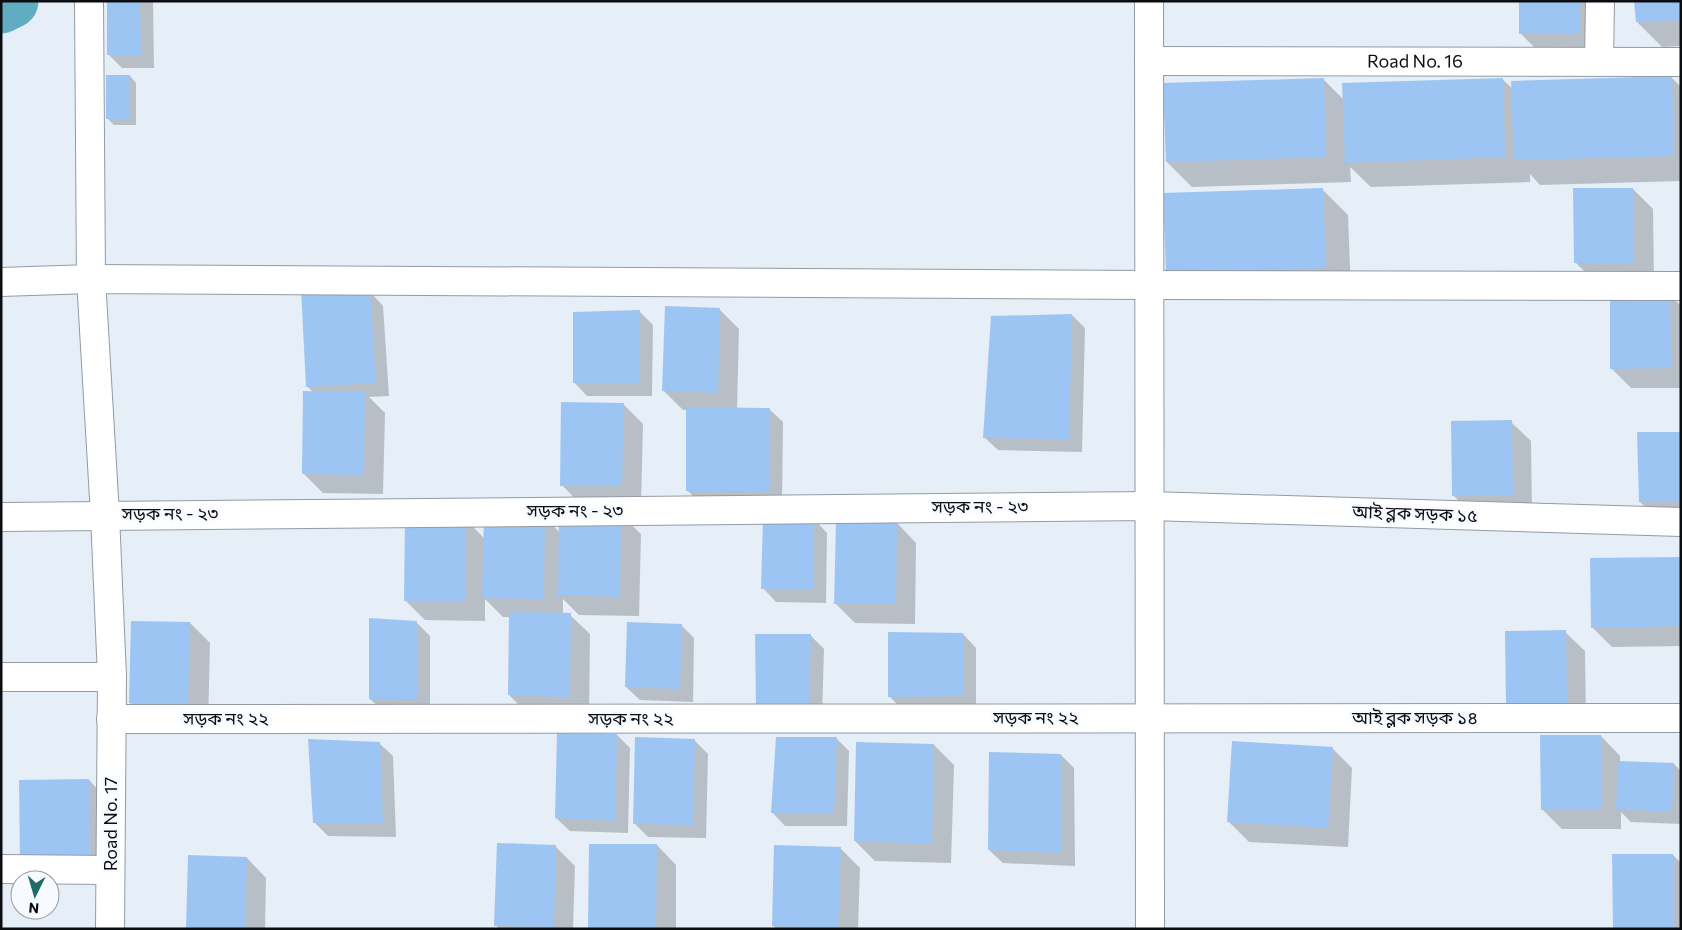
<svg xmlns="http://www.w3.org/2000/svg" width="1682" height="930" viewBox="0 0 1682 930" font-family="Commissioner,'Noto Sans Bengali',sans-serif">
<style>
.shadow{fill:#0003}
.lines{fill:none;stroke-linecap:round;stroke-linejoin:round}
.river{stroke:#61acc0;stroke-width:55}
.building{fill:#9dc5f4}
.minor-casing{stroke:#939ba4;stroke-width:30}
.tertiary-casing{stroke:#939ba4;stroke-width:30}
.minor{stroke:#fff;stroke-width:28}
.tertiary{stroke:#fff;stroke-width:28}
.labels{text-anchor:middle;stroke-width:5;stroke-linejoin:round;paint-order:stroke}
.street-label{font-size:18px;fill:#0b0d10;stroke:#f7fbff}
</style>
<rect width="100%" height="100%" fill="#e6eef8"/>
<g class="shadow">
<path d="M108,1H153L154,68H122L108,54Z"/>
<path d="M1520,1H1599V52L1540,53L1520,33Z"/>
<path d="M1681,1V46L1662,47L1637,22Z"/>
<path d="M130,76L136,83V125H114L108,119Z"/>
<path d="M1671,77L1681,87V181L1540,185L1530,174V182L1371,187L1350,167L1351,182L1192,187L1167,162L1323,79L1344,100L1502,79L1513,89Z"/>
<path d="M1633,189L1653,209L1654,282H1595L1575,262Z"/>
<path d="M1323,190L1348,215L1351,293L1192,298L1164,194Z"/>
<path d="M370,292L383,306L389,396L369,397L385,413L383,494L323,493L304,474L313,392L307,386Z"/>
<path d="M1670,295L1681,306V388H1631L1611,368Z"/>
<path d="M719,309L739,329L737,409H769L783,422L782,504H701L687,490L688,410H683L664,391Z"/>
<path d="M640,312L653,325L652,396H587L574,382Z"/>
<path d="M1072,315L1085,328L1082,452L998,450L984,437Z"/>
<path d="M623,404L643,424L641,506L581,505L562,485Z"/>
<path d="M1511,422L1531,441L1532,514L1473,515L1453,495Z"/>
<path d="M1681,433V521H1660L1640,502Z"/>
<path d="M621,515L641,534L639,616L579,615L563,599V615H570L590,634L589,716L529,715L509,695L510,617H503L485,599V621L425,620L405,600L466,520L485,539L545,517L560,533Z"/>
<path d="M814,519L827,533L826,603L776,602L763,588Z"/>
<path d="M897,523L916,543L915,624L855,623L835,603Z"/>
<path d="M1681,558V646L1612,647L1592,627Z"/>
<path d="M416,622L430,636V712H384L370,699Z"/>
<path d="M190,623L210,643L208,724L150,723L130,703Z"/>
<path d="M681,625L694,638L693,702L640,700L626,687Z"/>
<path d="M1565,632L1585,651L1586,724L1527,725Z"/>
<path d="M963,634L976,648V709L903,710L889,696Z"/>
<path d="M810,635L824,649L822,719L771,720Z"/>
<path d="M617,735L630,748L628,833L570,831L556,818Z"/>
<path d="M1601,736L1620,756V762L1674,764L1681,771V824L1631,822L1621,812V829H1562L1542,809Z"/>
<path d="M836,738L849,751L847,826H785L772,812Z"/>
<path d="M694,740L708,754L706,838L648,837L634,823Z"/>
<path d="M379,743L393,756L396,837L328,836L314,822Z"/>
<path d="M934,745L954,765L951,863L875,861L855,841Z"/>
<path d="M1332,748L1352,768L1348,847L1249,842L1229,822Z"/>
<path d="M1061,755L1074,768L1075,866L1003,863L989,850Z"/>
<path d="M89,780L102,794L103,875L20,781Z"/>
<path d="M657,845L676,865V929H589Z"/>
<path d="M555,846L575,866L573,929H499L496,925Z"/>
<path d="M840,848L860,868L858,929H776L773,925Z"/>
<path d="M1673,855L1681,863V929H1615Z"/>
<path d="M247,858L266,878L265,929H187Z"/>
</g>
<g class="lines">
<path class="river" d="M1,6L11,1"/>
</g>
<g class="building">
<path d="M107,1H140L141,55H107Z"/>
<path d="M1519,1H1580V33L1519,34Z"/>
<path d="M1634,1H1681V20L1636,22Z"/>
<rect x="106" y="75" width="24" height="44"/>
<path d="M1672,76L1674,156L1514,160L1511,81Z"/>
<path d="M1324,78L1326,157L1166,162L1163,83Z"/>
<path d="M1503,78L1505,157L1345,163L1342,83Z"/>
<path d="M1323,188L1326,268L1166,273L1163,193Z"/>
<path d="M1573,188H1633L1634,263H1574Z"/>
<path d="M301,289L370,291L376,383L306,387Z"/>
<path d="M1670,293L1671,368L1610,369V294Z"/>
<path d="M665,306L720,308L718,393L662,391Z"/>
<path d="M640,310L639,383H573V312Z"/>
<path d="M1072,314L1069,439L983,438L991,316Z"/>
<path d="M303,391L365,392L364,475L302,474Z"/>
<path d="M561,402L624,403L622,486H560Z"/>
<path d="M686,407L770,408L769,492L686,491Z"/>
<path d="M1512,420L1513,495L1452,496L1451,421Z"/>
<path d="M1637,432H1681V501L1639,502Z"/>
<path d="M559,513H621L620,597L558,595Z"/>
<path d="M484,515L545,516L544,599L482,598Z"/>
<path d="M763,517L814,518L813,590L761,589Z"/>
<path d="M405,518L466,519L465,602L404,601Z"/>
<path d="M836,520L897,522L896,604H834Z"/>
<path d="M1681,557V626L1591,628L1590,558Z"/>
<path d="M509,612L571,613L570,697L508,695Z"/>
<path d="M369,618L417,621V699H369Z"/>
<path d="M131,621L190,622L188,705L129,703Z"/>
<path d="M627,622L682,624L680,689L625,687Z"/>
<path d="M1566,630L1567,705L1506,706L1505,631Z"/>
<path d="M888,632L963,633V696L888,697Z"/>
<path d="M755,634H811L809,706L756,707Z"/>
<path d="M557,733L617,734L615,821L555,818Z"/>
<path d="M1540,735H1601L1602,810H1541Z"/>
<path d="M635,737L695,739L693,825L633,824Z"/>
<path d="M776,737H837L834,813H771Z"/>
<path d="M308,739L380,742L383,824L313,823Z"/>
<path d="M1232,741L1333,747L1328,828L1227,822Z"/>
<path d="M856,742L934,744L932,844L854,841Z"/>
<path d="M989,752L1061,754L1062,853L988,850Z"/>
<path d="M1618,761L1674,763L1672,812L1616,809Z"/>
<path d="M89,779L90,862L20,863L19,780Z"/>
<path d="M497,843L556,845L554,927L494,926Z"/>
<path d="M589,844H657L656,929H588Z"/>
<path d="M774,845L841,847L838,928L772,926Z"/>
<path d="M1612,854H1673L1674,929H1613Z"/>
<path d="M188,855L247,857L245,929H186Z"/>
</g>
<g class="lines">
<defs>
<g id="minor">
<path d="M89,1L91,279L105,515L112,677L110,929"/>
<path id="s1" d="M1149,61L1681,62"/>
<path d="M1599,62L1600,1"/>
<path d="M1,282L91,279L1149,285L1681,286"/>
<path d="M1,517L1150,506L1681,522"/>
<path d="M1,677H112"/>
<path d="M111,719L1681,718"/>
<path d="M1,869L110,870"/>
</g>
<path id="tertiary" d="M1149,1L1150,929"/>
</defs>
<use href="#minor" class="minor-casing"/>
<use href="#tertiary" class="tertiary-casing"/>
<use href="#minor" class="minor"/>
<use href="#tertiary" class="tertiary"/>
</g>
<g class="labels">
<g class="street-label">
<text dy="6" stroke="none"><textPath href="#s1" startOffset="266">Road No. 16</textPath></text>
<text x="980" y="513">সড়ক নং - ২৩</text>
<text x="575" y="517">সড়ক নং - ২৩</text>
<text x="170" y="520">সড়ক নং - ২৩</text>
<text transform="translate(1415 514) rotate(2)" y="6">আই ব্লক সড়ক ১৫</text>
<text x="1036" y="724">সড়ক নং ২২</text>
<text x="1415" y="724">আই ব্লক সড়ক ১৪</text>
<text x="226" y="725">সড়ক নং ২২</text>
<text x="631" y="725">সড়ক নং ২২</text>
<text transform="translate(111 824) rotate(-90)" y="6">Road No. 17</text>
</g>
</g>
<rect width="1682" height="930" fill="none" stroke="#0b0d10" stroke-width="5"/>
<g transform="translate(35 895) rotate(185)"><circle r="24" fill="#f7fbff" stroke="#999c9f"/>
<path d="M0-4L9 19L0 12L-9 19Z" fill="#1f6b68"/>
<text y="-8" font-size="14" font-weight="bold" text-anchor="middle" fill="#0b0d10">N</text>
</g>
</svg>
